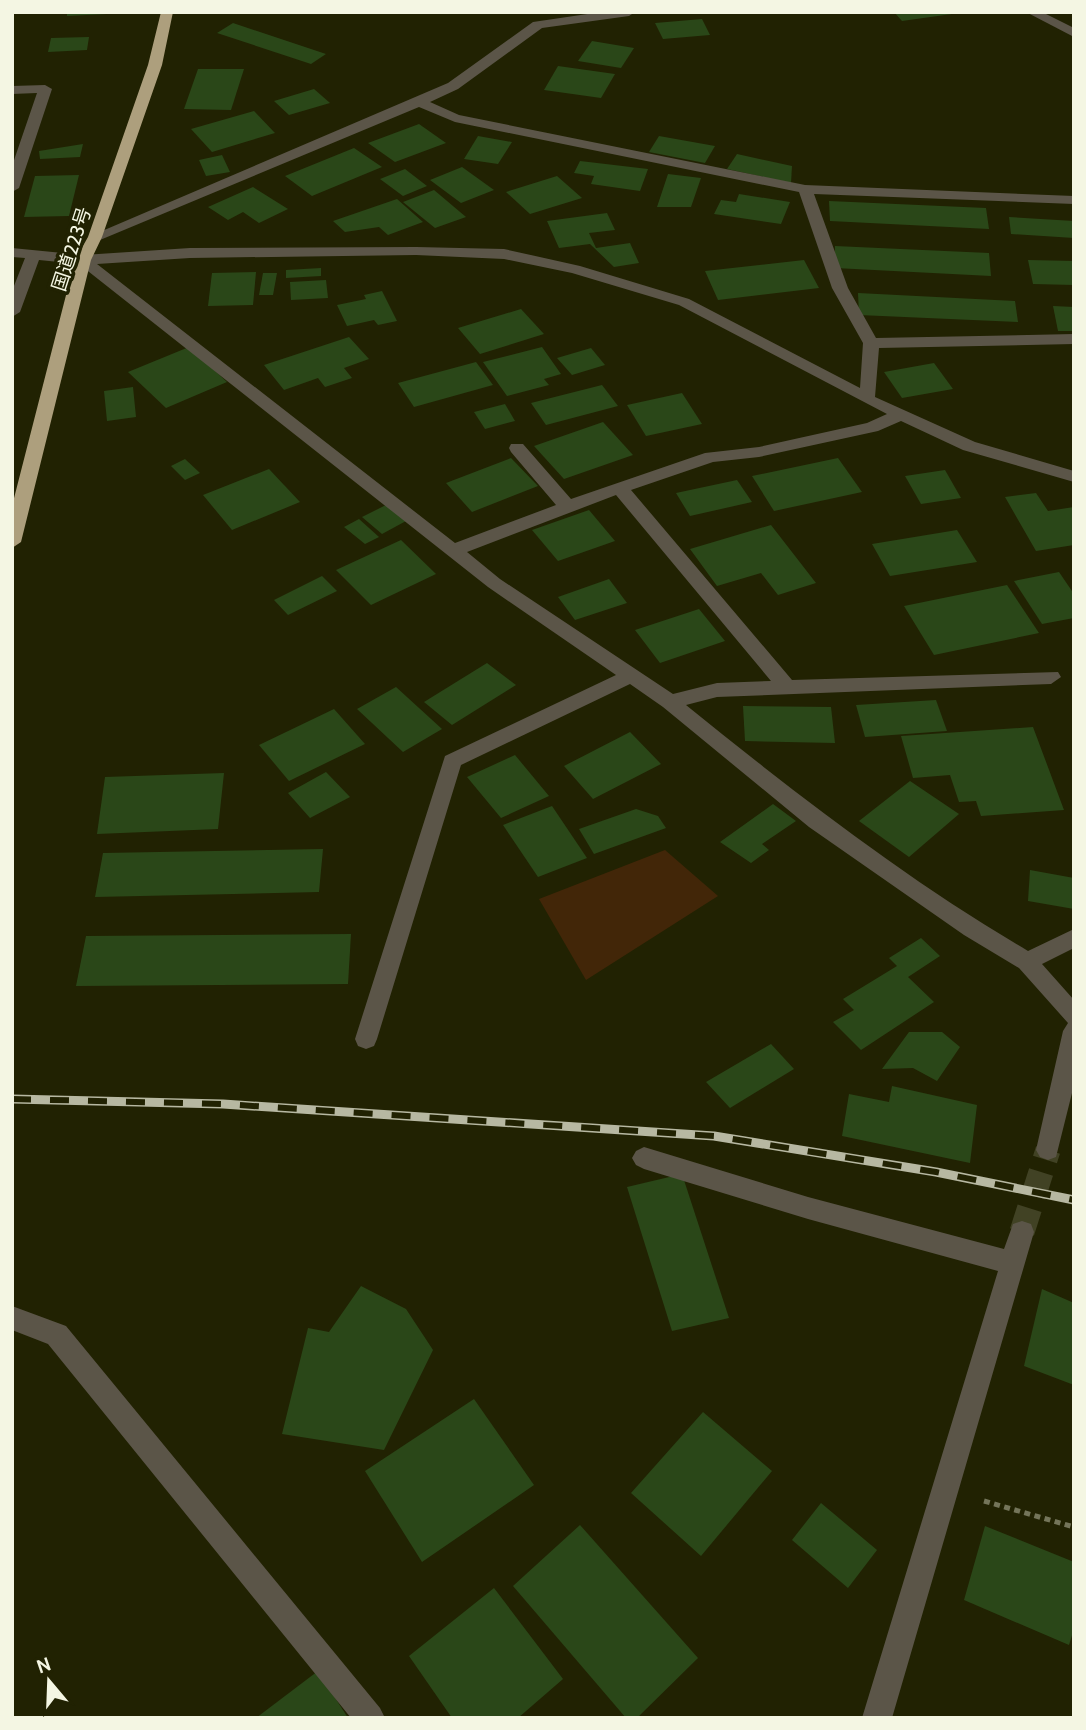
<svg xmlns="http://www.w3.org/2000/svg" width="1086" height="1730" viewBox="0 0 1086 1730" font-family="Cabin,'Noto Sans JP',sans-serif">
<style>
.green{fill:#422608}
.building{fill:#2a4718}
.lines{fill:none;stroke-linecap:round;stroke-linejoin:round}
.minor-tunnel{stroke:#414224;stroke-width:25;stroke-dasharray:25 13;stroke-linecap:butt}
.path{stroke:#74755a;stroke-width:5;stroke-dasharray:6 4.5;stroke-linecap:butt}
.minor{fill:#5b5548;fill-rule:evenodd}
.highway{fill:#ad9f7d;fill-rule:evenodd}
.rail-casing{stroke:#b7b8a2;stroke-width:9}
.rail{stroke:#212202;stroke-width:6;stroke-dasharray:19;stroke-linecap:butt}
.labels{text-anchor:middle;stroke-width:7;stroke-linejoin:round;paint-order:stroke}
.far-street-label{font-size:19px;fill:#f4f6e3;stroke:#212202}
</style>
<rect width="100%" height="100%" fill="#212202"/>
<path class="green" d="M665,850L718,896L586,980L539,899Z"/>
<g class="building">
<path d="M67,12H107V14L67,16Z"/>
<path d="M894,12H952V14L902,21Z"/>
<path d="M702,19L710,35L663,39L655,23Z"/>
<path d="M233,23L326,54L311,64L217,33Z"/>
<path d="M89,37L87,50L48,52L51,38Z"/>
<path d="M592,41L634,48L621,68L578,61Z"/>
<path d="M558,66L615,74L601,98L544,90Z"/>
<path d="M198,69H244L231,110L184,109Z"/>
<path d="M314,89L330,103L289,115L274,101Z"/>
<path d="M254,111L275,133L212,152L191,129Z"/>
<path d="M419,124L446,143L395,162L368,143Z"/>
<path d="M478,136L512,142L498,164L464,159Z"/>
<path d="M659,136L715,146L705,163L649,152Z"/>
<path d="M83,144L80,157L40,159L39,151Z"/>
<path d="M354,148L382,167L312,196L285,176Z"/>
<path d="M737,154L792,166L791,183L727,169Z"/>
<path d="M222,155L230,172L206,176L199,160Z"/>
<path d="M580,161L648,169L640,191L591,184L594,176L574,173Z"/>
<path d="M462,167L494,190L461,203L430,180Z"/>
<path d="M405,169L427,186L403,196L380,179Z"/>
<path d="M668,174L701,178L691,207H657Z"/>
<path d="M79,175L69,216L24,217L35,176Z"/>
<path d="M557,176L582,198L530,214L506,192Z"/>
<path d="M253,187L288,209L259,223L243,212L228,220L208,207Z"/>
<path d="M434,190L466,217L435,228L403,202Z"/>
<path d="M739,194L790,202L781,224L714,214L721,200L736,202Z"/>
<path d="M397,199L423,222L388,235L379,227L345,232L333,221Z"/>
<path d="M829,201L986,208L989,229L830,221Z"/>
<path d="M607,213L615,230L589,233L596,248L630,243L639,263L614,267L590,244L559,248L547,221Z"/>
<path d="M1009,217L1074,221V238L1011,234Z"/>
<path d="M835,246L989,253L991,276L835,268Z"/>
<path d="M804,260L819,288L718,300L705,271Z"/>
<path d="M1028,260L1074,261V285L1033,284Z"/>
<path d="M321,268V276L286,278V270Z"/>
<path d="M256,272L253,305L208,306L212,273Z"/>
<path d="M263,273H277L273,295H259Z"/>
<path d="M326,280L328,298L291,300L290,282Z"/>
<path d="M382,291L397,321L378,325L374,320L347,326L337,305L366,299L364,295Z"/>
<path d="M858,293L1015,301L1018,322L859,315Z"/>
<path d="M1053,306L1074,307V331H1058Z"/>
<path d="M521,309L544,334L480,354L458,328Z"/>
<path d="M349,337L369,359L344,368L352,378L325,387L318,378L284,390L264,365Z"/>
<path d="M189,347L227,382L166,408L128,372Z"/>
<path d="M542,347L561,374L544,379L549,385L507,396L483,362Z"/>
<path d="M591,348L605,365L572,375L557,358Z"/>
<path d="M476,362L493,385L414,407L398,383Z"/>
<path d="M934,363L953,389L902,398L884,372Z"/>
<path d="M602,385L618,406L546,425L531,403Z"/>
<path d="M133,387L136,417L107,421L104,391Z"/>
<path d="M682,393L702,424L646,436L627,405Z"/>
<path d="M505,404L515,421L485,429L474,412Z"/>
<path d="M603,422L633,455L564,479L534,446Z"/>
<path d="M511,458L538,486L472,512L446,483Z"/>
<path d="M838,458L862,492L774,511L752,476Z"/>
<path d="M185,459L200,473L185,480L171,466Z"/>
<path d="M269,469L300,502L232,530L203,495Z"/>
<path d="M945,470L961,498L921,504L905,476Z"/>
<path d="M737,480L752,502L690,516L676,493Z"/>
<path d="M1036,493L1048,511L1074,507V545L1036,551L1005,497Z"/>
<path d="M386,505L406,521L382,534L362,517Z"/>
<path d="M589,510L615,541L558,561L532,530Z"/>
<path d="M359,519L379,537L365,544L344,527Z"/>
<path d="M771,525L816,583L778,595L761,573L717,586L690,549Z"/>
<path d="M957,530L977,562L890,576L872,544Z"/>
<path d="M401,540L436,574L371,605L336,570Z"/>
<path d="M1059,572L1074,594V618L1042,624L1014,581Z"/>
<path d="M322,576L337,591L288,615L274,600Z"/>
<path d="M609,579L627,603L575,620L558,597Z"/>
<path d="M1007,585L1039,633L934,655L904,606Z"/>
<path d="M699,609L725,641L660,663L635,630Z"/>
<path d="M487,663L516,685L452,725L424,702Z"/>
<path d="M396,687L442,729L403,752L357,709Z"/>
<path d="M936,700L947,731L865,737L856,705Z"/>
<path d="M743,706L831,707L835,743L745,741Z"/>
<path d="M334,709L365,744L289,781L259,745Z"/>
<path d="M1033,727L1064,810L981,816L976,801L959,802L950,775L913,778L901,736Z"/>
<path d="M630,732L661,764L593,799L564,766Z"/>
<path d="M515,755L549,796L501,818L467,777Z"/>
<path d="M326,772L350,797L310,818L288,793Z"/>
<path d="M224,773L218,829L97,834L105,777Z"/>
<path d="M910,781L959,814L909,857L859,821Z"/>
<path d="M773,804L796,821L762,844L769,850L751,863L720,842Z"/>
<path d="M552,806L587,858L538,877L503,825Z"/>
<path d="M636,809L658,816L666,828L594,854L579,829Z"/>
<path d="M323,849L319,892L95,897L103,853Z"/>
<path d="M1030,870L1074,878V909L1028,901Z"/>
<path d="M351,934L348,984L76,986L86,936Z"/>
<path d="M921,938L940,956L908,977L934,1002L861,1050L833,1022L854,1010L843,999L897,966L889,958Z"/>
<path d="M909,1032H942L960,1047L937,1081L913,1068L882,1069Z"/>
<path d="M771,1044L794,1069L730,1108L706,1082Z"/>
<path d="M892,1086L977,1105L970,1163L842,1136L849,1094L889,1102Z"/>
<path d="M682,1174L729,1318L672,1331L627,1187Z"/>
<path d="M361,1286L406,1309L433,1350L384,1450L282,1434L308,1328L329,1332Z"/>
<path d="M1042,1289L1074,1303V1385L1024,1366Z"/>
<path d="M474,1399L534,1485L422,1562L365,1471Z"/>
<path d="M703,1412L772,1471L701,1556L631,1493Z"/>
<path d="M821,1503L877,1550L848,1588L792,1540Z"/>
<path d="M580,1525L698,1658L637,1718H626L513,1586Z"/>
<path d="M985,1526L1074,1562V1629L1069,1645L964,1600Z"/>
<path d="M494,1588L563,1679L518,1718H452L409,1656Z"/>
<path d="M318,1671L348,1718H256Z"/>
</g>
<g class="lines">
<path class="minor-tunnel" d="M1022,1232L1048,1150"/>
<path class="path" d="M984,1501L1074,1527"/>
<g class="minor">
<path d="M601,12H635L629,16L542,28L458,89L430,102L459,115L805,185L1074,196V204L814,194L848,288L876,338L1074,334V344L879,348L875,397L975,442L1074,471V482L963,450L901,421L878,431L759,457L713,462L631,490L792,680L1058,672L1061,677L1051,684L717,697L686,705C796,794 906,879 1028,951L1074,929V948L1042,964L1074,1000V1085L1056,1157L1048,1160L1040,1157L1036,1150L1063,1031L1068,1023L1019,968L964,935L809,827L663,707L630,684L461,765L377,1039L374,1046L366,1049L358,1046L355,1039L445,756L616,675L488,587L79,264L39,260L20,312L12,317V291L25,258L12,257V248L83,255L190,248L416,247L504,249L580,266L689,299L860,388L863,343L832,288L799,192L455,122L419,107L100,240H90L88,237L448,83L533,22ZM416,255L504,259L572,273L679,305L887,414L867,423L759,447L705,453L571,499L523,444H511L509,448L511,452L556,505L455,543L97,264L190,258ZM616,495L771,681L717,683L673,694L500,579L467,552Z"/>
<path d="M1026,12H1042L1074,28V37Z"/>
<path d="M45,85L52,89L19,188L12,192V166L37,93L12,94V86Z"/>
<path d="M644,1147L808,1197L1004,1249L1013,1224L1022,1221L1031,1224L1034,1232L892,1718H862L998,1271L808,1219L644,1169L636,1165L632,1158L636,1151Z"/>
<path d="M12,1306L66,1326L380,1708L385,1718H351L48,1344L12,1330Z"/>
</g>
<path class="highway" d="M161,12H173L162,65L102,237L91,260L21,542L12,548V506L75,260L88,237L148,65Z"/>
<defs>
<path id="rail" d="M12,1099L223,1104L714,1136L936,1172L1074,1200"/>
</defs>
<use href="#rail" class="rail-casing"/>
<use href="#rail" class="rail"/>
</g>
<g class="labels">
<g class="far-street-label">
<text transform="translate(71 249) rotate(-72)" y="7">国道223号</text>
</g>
</g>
<rect width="1086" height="1730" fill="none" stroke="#f4f6e3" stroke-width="28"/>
<g transform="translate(49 1681) rotate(341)" stroke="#212202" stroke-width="5" paint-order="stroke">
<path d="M0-5L12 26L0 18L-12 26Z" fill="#f4f6e3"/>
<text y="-10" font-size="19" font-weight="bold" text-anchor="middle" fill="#f4f6e3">N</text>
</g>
</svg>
